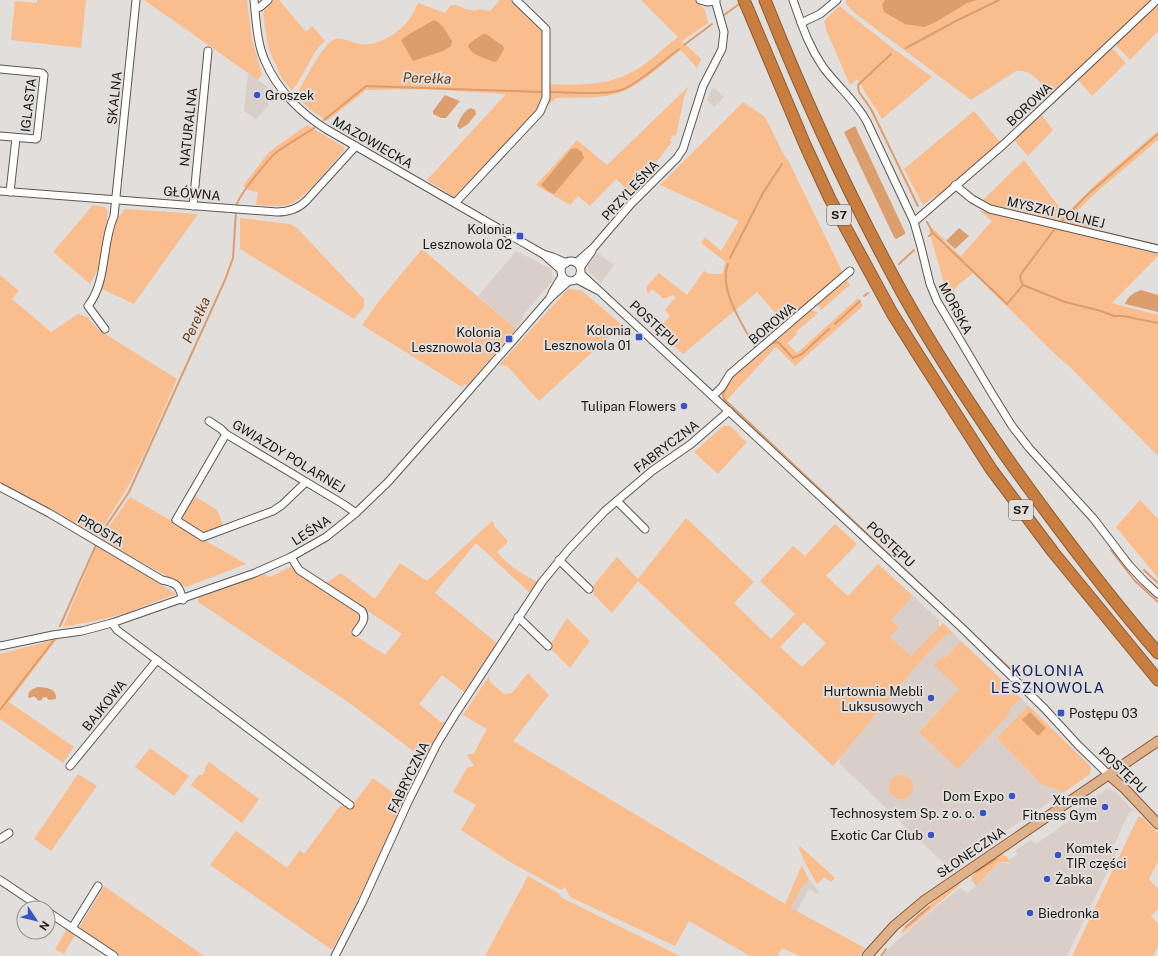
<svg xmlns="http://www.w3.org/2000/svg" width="1158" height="956" viewBox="0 0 1158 956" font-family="'Public Sans',sans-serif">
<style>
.built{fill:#dacfc8}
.green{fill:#fabd8e;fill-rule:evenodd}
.water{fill:#dd9e6e}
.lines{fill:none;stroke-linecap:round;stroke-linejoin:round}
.stream{stroke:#dd9e6e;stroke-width:2}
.minor-casing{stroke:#5a5754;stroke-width:9}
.major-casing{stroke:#8c5b32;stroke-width:11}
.highway-casing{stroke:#8c5b32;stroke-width:13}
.minor{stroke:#fff;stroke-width:7}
.major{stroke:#dfb28c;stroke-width:9}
.highway{stroke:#c97e40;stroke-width:11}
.poi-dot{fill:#3754c6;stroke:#e2dedb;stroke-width:1.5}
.labels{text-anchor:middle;stroke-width:4;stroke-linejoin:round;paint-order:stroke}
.shield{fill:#e2dedb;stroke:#565452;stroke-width:1}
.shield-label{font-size:12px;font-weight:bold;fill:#1a1918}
.poi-label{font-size:13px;fill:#1a1918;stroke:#e2dedb;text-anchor:end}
.street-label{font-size:13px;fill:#1a1918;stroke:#e2dedb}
.water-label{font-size:14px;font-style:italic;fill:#693f1b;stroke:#e2dedb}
.quarter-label{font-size:15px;letter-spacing:1px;fill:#192860;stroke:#e2dedb}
</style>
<rect width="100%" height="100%" fill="#e2dedb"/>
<g class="built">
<path d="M248,73L272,90L265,99L269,105L256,119L244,111Z"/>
<path d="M714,87L724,97L714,107L707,100L711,90Z"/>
<path d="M516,251L551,269L553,280L523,315L524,317L516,329L478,296Z"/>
<path d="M598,253L614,265L601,283L588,271V265Z"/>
<path d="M913,596L939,620V627L912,657L890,637L899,627L891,620Z"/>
<path d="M947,634H954L961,641L945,658L943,656L959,689L919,731L1010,713L1007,710L1017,700L1019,702L1022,699L1029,706L1024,710L998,737L1027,770L1041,784L1061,791L1063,793L950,869L840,764L839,758L918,664Z"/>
<path d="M1106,789L1115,791L1135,812L1132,811L1129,813L1113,847L1117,851L1067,956H882L886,951L920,920L960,888L967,893L976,886L999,862L1008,863L1010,862L1009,860L1017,855L1015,851L1031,840L1036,844L1079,814L1075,811Z"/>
<path d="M809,880L819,892L818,894L809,889L797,911L791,908L801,888Z"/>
</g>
<g class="green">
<path d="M37,0H86L81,48L11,40L15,1L37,3Z"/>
<path d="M144,0H247L252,40L262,74L258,80Z"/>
<path d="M272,0H279L306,32L312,26L325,41C311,52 305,76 292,90L282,79L268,47L263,14L266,7Z"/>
<path d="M500,0H511L542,30L544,37V95L538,111L458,197L455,198L427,180L506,94L424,89L366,90L327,121L311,110L296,96C303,83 321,47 333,40C341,36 352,43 360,44C377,47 397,34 408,21C412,16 415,9 418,3L445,13L451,5H456L465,9L474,11L479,9L490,11Z"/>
<path d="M641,0H695L705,10L708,23L682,41L701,59L697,68L681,50C662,64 640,86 618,93C599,99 576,97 556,98L546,107L549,84C575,85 604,86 628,74C646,66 662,49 678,37Z"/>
<path d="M847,0H1153L1051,97C1042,85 1033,69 1016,71L971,100L856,14L845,3Z"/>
<path d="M1158,3V31L1130,60L1114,43Z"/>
<path d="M839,6L891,47L932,77L882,119L857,79L850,85L827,32L824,21Z"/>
<path d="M1108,48L1114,50L1126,63L1092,96L1076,77Z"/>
<path d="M689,86L684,97L676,136L673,135L670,141L672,142L652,167L656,172L633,195L616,179L590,206L578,196L570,205L536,185L577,140L607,165Z"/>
<path d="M743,102L765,117L784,155L788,160L843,273L785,324L757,292L683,354L656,331L670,316L665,310L676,297L673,295L664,299L652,289L648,294L646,287L659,273L687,295L704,271L709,274H722L726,262L701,243L705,237L721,251L739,221L660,185Z"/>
<path d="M974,111L1001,143L974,167L937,196L936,195L923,205L904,169Z"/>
<path d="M1042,115L1053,130L1028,156L1013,139Z"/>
<path d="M307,125L344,147V150L343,152C331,165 303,202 287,205C277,207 266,205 256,205L258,192L251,191L243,186L269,152Z"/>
<path d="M1158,131V140L1100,189L1076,212L1093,229L987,205L982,201L1024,160L1065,215L1098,182Z"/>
<path d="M93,205L105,207L108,212L100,265L90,284L53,252Z"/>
<path d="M125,209L198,214L134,304L100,288C105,263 107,228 125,209Z"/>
<path d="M979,210L1158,254V256L1112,303L1158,315V456L1072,369L1058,357L973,273L958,285L950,297L944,283L929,231L933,229L945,240V242L961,256L992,221Z"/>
<path d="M240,218L290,224L297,228L364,299V307L354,319L240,249Z"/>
<path d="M422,249L516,329L467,386L464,384L462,387L362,325L379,301Z"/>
<path d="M0,275L19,291L12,299L51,332L78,314L87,317L99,330L177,379L147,448L126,490L97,536L53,510L0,483Z"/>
<path d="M846,279L850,285L821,310L818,305L819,301Z"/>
<path d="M568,289L581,290L622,325L539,401L507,366L499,365Z"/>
<path d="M858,298L863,306L795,366L776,347L725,402C719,394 725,386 729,378L808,311L812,310L818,313L797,331L796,335L787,343L797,353Z"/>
<path d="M723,426H730L738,433L740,437L747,442L718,474L694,452Z"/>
<path d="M194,496L217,510L223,525L202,534L183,522L181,517Z"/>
<path d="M130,497L246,564L186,587L100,539Z"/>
<path d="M1140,500L1158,519V578L1116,527Z"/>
<path d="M686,518L754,582L734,603L771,639L795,614L760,581L793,546L805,556L835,524L857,544L826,576L848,596L878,564L913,596L891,620L899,627L890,637L911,656L943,623L954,634H947L918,664L833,766L638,581L612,613L594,595L593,586L617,557L638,579ZM804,622L826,643L802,667L780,647Z"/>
<path d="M492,521L494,524V526L507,540V543L497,552C506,564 524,576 538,582L530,593L476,543L435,593L497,643L464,692L442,675L419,704L441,722H445L424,759L348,702L198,602V598L265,574L270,577L292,566L296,572L358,614L359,620L350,632L385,655L402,634L326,583L341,573L375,599L400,563L427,581Z"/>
<path d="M97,545L176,594L126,613L100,620L63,627Z"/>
<path d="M567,618L590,641L570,668L552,650V642Z"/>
<path d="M57,639L9,702L74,747L63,763L0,719V654Z"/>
<path d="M961,641L1022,699L1019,702L1017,701L1008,710L1010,713L958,769L919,732L959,689L934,665L943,656L945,658Z"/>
<path d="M528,673L549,695L513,741L785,904L802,865L809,880L801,888L791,908L865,948L859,956H800L782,948L777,956H750L689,921L675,946L570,897L565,887L561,890L510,862L461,830L476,805L453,792L467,768L474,766L467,755L474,753L487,729L463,715L489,676L490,682L504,694L512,693Z"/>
<path d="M1029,706L1091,767L1090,774L1063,793L1061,791L1041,784L998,739V737L1024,710Z"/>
<path d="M150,748L189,776L174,796L135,767Z"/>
<path d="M209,762L259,799L242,823L191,785L199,775H202L205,771V767Z"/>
<path d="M78,774L97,786L51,851L34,839Z"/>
<circle cx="901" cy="787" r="12"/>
<path d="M373,778L404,801L362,892L332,950L210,865L236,831L287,868L300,850L304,854L339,807L346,804L351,807Z"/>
<path d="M1138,817H1142L1158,833V861L1149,879L1158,889V909L1151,916L1158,924V946L1153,956H1072Z"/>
<path d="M800,846L835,878L831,882L824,877L817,884L804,861L799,848Z"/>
<path d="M1001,854L1007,857L1010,862H999L976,886L972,880V876Z"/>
<path d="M528,876L561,895L560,897L680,956H485Z"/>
<path d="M960,883L961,884L902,934L901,932L905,926L941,895Z"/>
<path d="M104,886L204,956H119L81,930L80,926Z"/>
<path d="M65,928L78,936L74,937L64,954L55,949L66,931Z"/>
</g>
<g class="water">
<path d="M885,0H977L967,3L936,22L924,27L905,24L884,12L882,5Z"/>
<path d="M434,20C443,24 447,33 452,41L451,46L443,51L413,61L401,40L411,33Z"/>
<path d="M483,34H486L503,46L504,49L497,61L494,62C485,58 472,56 468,46L470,43Z"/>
<path d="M445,95L460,101L446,118H441L433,114V111Z"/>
<path d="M471,108L475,110L476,114L468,124L460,129L457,126C460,119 464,110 471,108Z"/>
<path d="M855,126L905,232V234L896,239L894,237L844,132Z"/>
<path d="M576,148L582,152L584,158L554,194L548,191L541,185L571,149Z"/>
<path d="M959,228L969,236L955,249L946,241Z"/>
<path d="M1141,290L1158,295V312L1125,304C1128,296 1133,293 1141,290Z"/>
<path d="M38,687C47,688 57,688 56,699L49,700L46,697L42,698V700L39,701L34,696L30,698L28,697C28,691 33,688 38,687Z"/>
<path d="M1030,712L1046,728L1038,736L1022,720Z"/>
</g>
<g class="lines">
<g class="stream">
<path d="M724,15L742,2"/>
<path d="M684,45L712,24"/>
<path d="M906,48L954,22L999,0"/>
<path d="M891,54L858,85L859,92L871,109L918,206"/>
<path d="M549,92C567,92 609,96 624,89C641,81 663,61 679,49"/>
<path d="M324,120L366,86L541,92"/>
<path d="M236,207C237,197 269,158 277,152C289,143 302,136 314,128"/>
<path d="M927,222L933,233"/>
<path d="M1061,222L1087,195L1158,134"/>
<path d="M1054,230L1021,274L1020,278L1023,285L1065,302L1101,311L1114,316H1123L1158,323"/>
<path d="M929,236L933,233L1007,304L1023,285"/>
<path d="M730,258L763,193L782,164"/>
<path d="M728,264C718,288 743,326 755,347"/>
<path d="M899,264L914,250"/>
<path d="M864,296L868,293"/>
<path d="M835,324L860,301"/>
<path d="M770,344L776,342L779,343L793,358L802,354L829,329"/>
<path d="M728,384L723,394L724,399L1018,676"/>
<path d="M100,535L129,492L225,280L233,258L236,211"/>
<path d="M1111,550L1135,581L1158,602"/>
<path d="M1144,570L1158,583"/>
<path d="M60,626L96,545"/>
<path d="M0,710L54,640"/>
<path d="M976,872L996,859"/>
<path d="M906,927L929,907"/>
<path d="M881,956L886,949"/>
</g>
<defs>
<g id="minor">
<path d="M254,0C256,19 257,44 265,61C277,89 300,113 326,129L543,254L553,257L566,263"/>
<path d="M700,0L707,2L716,1"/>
<path d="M793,0C802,25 808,45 823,67C837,86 856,101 867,122L914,222L921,247L930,284L937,301L991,392L1012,426L1030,449L1093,518L1129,565L1144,581L1158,594"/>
<path d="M255,8L260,7L268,0"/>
<path d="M801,23L820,14L837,0"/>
<path d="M0,69L42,73L44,75L37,138L36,139L0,136"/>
<path d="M955,185L972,199L990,209L1158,249"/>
<path d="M0,191L277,212C288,212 298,209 306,201L356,146"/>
<path d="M10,192L16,138"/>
<path d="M455,203L540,112L546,98V29L516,0"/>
<path d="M193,206L208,51"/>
<path d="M914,222L1004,144L1157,0"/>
<path d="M543,254L561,270"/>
<circle cx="571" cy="271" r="10"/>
<path d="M576,263L594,247L631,204L677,158L683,149L703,86L722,49L724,32L715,0"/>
<path d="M580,268L592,251"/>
<path d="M580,273L961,627L1044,708L1078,745L1109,775"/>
<path d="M576,279L597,290"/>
<path d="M550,298L553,291L562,276"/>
<path d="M105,329L88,306C108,280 101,245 114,216L136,0"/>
<path d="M713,396L722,387L730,374L850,271"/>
<path d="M209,421L221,429L226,434L343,504L356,513"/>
<path d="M226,434L176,520L203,537L273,511L282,505L306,482"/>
<path d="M0,487L49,513L162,580C177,583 179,585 183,600"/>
<path d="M617,501L645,529"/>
<path d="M291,557L299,570L362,611C367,619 361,625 356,632"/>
<path d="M559,560L589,589"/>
<path d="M518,617L548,646"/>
<path d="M112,623L117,630L350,805"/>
<path d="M0,646L53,635L82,631L112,623L255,573L291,557L326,537L356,513L388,482L460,401L550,298L569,281"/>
<path d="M70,766L157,660"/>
<path d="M0,839L9,833"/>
<path d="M0,880L42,908"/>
<path d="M48,912L114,956"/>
<path d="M72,928L98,886"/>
<path d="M335,956L362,903L408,802L437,744L456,713L542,582L569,549L605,511L652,471L691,444L729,411"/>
</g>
<g id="major">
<path d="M1109,775L1124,788L1158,824"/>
<path d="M867,956L894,926L925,900L1158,741"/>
</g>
<g id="highway">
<path d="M744,0L806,147L830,199L892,313L917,353L991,469L1053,552L1158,680"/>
<path d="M765,0C805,101 851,200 904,296C935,352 971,406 1007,458C1055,525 1104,591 1158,653"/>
</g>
</defs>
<use href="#minor" class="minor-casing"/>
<use href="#major" class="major-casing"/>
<use href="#highway" class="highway-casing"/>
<use href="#minor" class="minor"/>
<use href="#major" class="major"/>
<use href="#highway" class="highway"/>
</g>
<g class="poi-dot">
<circle cx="257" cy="95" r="4"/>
<rect x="516" y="232" width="8" height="8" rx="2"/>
<rect x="635" y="333" width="8" height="8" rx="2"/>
<rect x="505" y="335" width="8" height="8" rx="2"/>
<circle cx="684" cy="406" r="4"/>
<circle cx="931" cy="698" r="4"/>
<rect x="1057" y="709" width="8" height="8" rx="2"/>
<circle cx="1012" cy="796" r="4"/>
<circle cx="1105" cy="807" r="4"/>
<circle cx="983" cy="813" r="4"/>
<circle cx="931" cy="835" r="4"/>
<circle cx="1058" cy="855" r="4"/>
<circle cx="1047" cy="879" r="4"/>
<circle cx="1030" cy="913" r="4"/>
</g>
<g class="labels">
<g class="shield">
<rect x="827" y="205" width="24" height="20" rx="3"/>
<rect x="1009" y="500" width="24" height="20" rx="3"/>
</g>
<g class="shield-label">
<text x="839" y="219">S7</text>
<text x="1021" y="514">S7</text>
</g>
<g class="poi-label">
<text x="265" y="100" text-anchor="start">Groszek</text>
<text x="512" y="234">Kolonia<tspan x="512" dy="15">Lesznowola 02</tspan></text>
<text x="631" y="335">Kolonia<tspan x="631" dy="15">Lesznowola 01</tspan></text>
<text x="501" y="337">Kolonia<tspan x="501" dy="15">Lesznowola 03</tspan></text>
<text x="676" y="411">Tulipan Flowers</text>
<text x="923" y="696">Hurtownia Mebli<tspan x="923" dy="15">Luksusowych</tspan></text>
<text x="1069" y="718" text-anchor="start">Postępu 03</text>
<text x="1004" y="801">Dom Expo</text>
<text x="1097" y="805">Xtreme<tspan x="1097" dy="15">Fitness Gym</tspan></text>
<text x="975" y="818">Technosystem Sp. z o. o.</text>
<text x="923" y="840">Exotic Car Club</text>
<text x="1066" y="853" text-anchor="start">Komtek -<tspan x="1066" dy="15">TIR części</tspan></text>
<text x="1055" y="884" text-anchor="start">Żabka</text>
<text x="1038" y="918" text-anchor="start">Biedronka</text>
</g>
<g class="street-label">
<text transform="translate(114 98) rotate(-84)" y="5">SKALNA</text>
<text transform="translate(1029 104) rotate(-43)" y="5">BOROWA</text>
<text transform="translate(28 105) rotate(-83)" y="5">IGLASTA</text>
<text transform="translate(188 127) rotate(-84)" y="5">NATURALNA</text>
<text transform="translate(373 142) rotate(30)" y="5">MAZOWIECKA</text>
<text transform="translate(630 190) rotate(-47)" y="5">PRZYLEŚNA</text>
<text transform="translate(192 193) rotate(5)" y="5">GŁÓWNA</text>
<text transform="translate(1056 212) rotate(13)" y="5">MYSZKI POLNEJ</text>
<text transform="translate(956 308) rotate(62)" y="5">MORSKA</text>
<text transform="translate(654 323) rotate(43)" y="5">POSTĘPU</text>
<text transform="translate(772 323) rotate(-40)" y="5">BOROWA</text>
<text transform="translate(666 446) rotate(-37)" y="5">FABRYCZNA</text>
<text transform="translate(289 456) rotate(31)" y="5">GWIAZDY POLARNEJ</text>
<text transform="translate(101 530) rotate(30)" y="5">PROSTA</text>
<text transform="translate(311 530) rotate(-33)" y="5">LEŚNA</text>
<text transform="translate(891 544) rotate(43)" y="5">POSTĘPU</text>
<text transform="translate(104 705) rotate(-51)" y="5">BAJKOWA</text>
<text transform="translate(1123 770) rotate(44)" y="5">POSTĘPU</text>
<text transform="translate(408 777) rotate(-64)" y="5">FABRYCZNA</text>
<text transform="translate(971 852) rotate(-34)" y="5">SŁONECZNA</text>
</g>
<g class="water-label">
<text transform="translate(427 78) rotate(2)" y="5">Perełka</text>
<text transform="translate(196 320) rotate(-66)" y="5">Perełka</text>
</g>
<g class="quarter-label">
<text x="1048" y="676">KOLONIA<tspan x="1048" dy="17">LESZNOWOLA</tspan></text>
</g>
</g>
<g transform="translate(36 920) rotate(125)"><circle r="19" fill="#e2dedb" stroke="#928f8d"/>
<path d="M0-3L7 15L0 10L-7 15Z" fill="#3754c6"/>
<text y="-6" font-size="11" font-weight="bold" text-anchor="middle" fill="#1a1918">N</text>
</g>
</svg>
